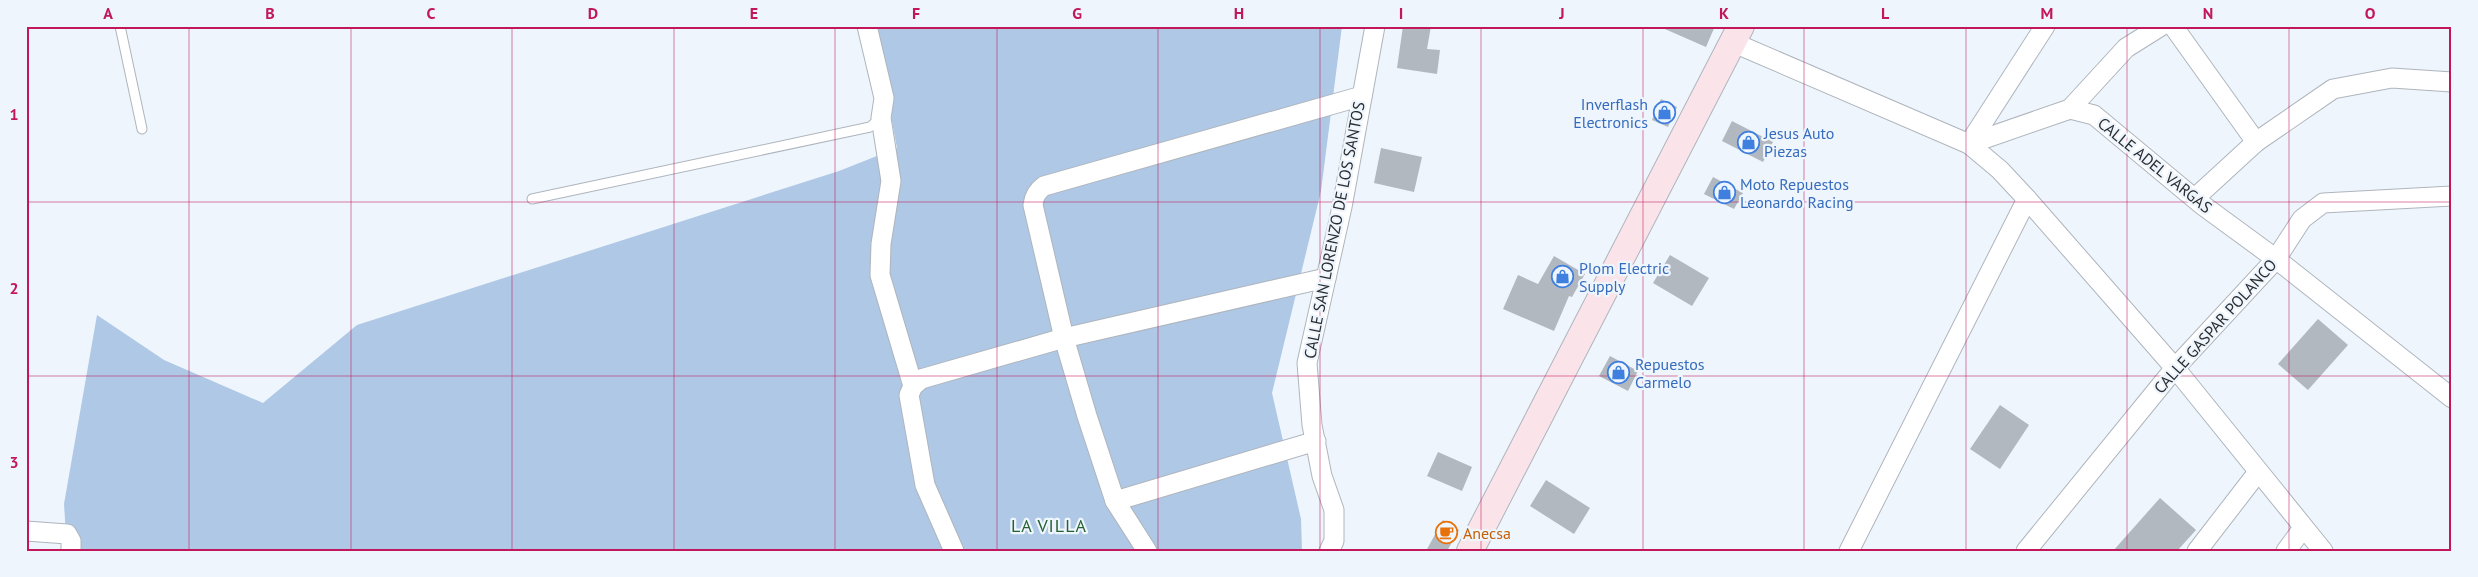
<svg xmlns="http://www.w3.org/2000/svg" width="2478" height="577" viewBox="0 0 2478 577" font-family="'PT Sans',sans-serif">
<style>
.green{fill:#aec8e5}
.building{fill:#b2b8c0}
.lines{fill:none;stroke-linecap:round;stroke-linejoin:round}
.lane-casing{stroke:#afb5bd;stroke-width:11}
.street-casing{stroke:#afb5bd;stroke-width:21}
.secondary-casing{stroke:#afb5bd;stroke-width:28}
.lane{stroke:#fff;stroke-width:9}
.street{stroke:#fff;stroke-width:19}
.secondary{stroke:#fbe4e9;stroke-width:26}
.grid{fill:none;stroke:#c2185b;stroke-width:1;stroke-opacity:0.55}
.labels{text-anchor:middle;stroke-width:4.5;stroke-linejoin:round;paint-order:stroke}
.shop-label{font-size:16px;fill:#366cbe;stroke:#eef5fd;text-anchor:start}
.street-label{font-size:16px;fill:#2a2d30;stroke:#eef5fd}
.food-label{font-size:16px;fill:#c56008;stroke:#eef5fd;text-anchor:start}
.neighbourhood-label{font-size:18px;letter-spacing:1px;fill:#256232;stroke:#eef5fd}
.neatline{fill:none;stroke:#c2185b;stroke-width:2}
.grid-label{font-size:16px;text-anchor:middle;font-weight:bold;fill:#c2185b}
</style>
<rect width="100%" height="100%" fill="#eef5fd"/>
<path class="green" d="M874,26H1342L1321,191L1272,393L1301,519L1302,551H67L64,504L97,315L164,360L263,403L357,325L839,171L897,148Z"/>
<g class="building">
<path d="M1403,26H1431L1427,49L1440,50L1437,74L1397,68Z"/>
<path d="M1658,26H1715L1706,47Z"/>
<path d="M1661,99L1677,107L1668,127L1652,120Z"/>
<path d="M1732,121L1773,142L1763,162L1722,141Z"/>
<path d="M1381,148L1422,157L1414,192L1374,183Z"/>
<path d="M1713,177L1743,193L1734,209L1704,194Z"/>
<path d="M1670,255L1709,278L1692,306L1653,283Z"/>
<path d="M1554,256L1585,274L1572,297L1569,296L1554,331L1503,309L1518,275L1538,284Z"/>
<path d="M2318,319L2348,345L2308,390L2278,364Z"/>
<path d="M1610,356L1638,371L1628,391L1599,376Z"/>
<path d="M2000,405L2029,425L2000,469L1970,449Z"/>
<path d="M1438,452L1472,467L1462,491L1427,476Z"/>
<path d="M1546,480L1590,508L1574,534L1530,506Z"/>
<path d="M2160,498L2196,530L2177,551H2113Z"/>
<path d="M1443,520L1459,530L1447,551H1426Z"/>
</g>
<g class="lines">
<defs>
<g id="lane">
<path d="M120,26L142,129"/>
<path d="M532,199L870,127L880,118"/>
</g>
<g id="street">
<path d="M867,26L884,98L881,118L891,181L881,244L880,275L913,386"/>
<path d="M2045,26L1969,144L2000,170L2027,199L2175,368L2323,551"/>
<path d="M2173,26L2256,142"/>
<path d="M1732,42L1969,144L2070,109L2094,115L2201,204L2276,259L2452,398"/>
<path d="M2070,109L2126,48L2161,26"/>
<path d="M2195,198L2256,142L2333,89L2392,78L2452,82"/>
<path d="M1115,501L1316,441"/>
<path d="M26,531L67,534L71,541V551"/>
<path d="M954,551L925,485L909,395L913,386L921,379L1064,338L1326,278"/>
<path d="M1147,551L1115,501L1087,416L1064,338L1033,205C1034,196 1037,191 1044,186L1362,96"/>
<path d="M1329,551L1334,541V510L1322,476L1312,425L1307,363L1342,207L1375,26"/>
<path d="M1849,551L2027,199"/>
<path d="M2026,551L2175,368L2276,259L2302,219L2323,203L2452,196"/>
<path d="M2197,551L2258,472"/>
<path d="M2286,551L2303,528"/>
</g>
<path id="secondary" d="M1470,551L1741,26"/>
</defs>
<use href="#lane" class="lane-casing"/>
<use href="#street" class="street-casing"/>
<use href="#secondary" class="secondary-casing"/>
<use href="#lane" class="lane"/>
<use href="#street" class="street"/>
<use href="#secondary" class="secondary"/>
</g>
<path class="grid" d="M189,26V551M351,26V551M512,26V551M674,26V551M835,26V551M997,26V551M1158,26V551M1320,26V551M1481,26V551M1643,26V551M1804,26V551M1966,26V551M2127,26V551M2289,26V551M26,202H2452M26,376H2452"/>
<defs>
<symbol id="shop-ring" viewBox="-11 -11 22 22"><circle r="9.5" fill="#eef5fd" stroke="#3f7fe0" stroke-width="1.5"/><path d="M-5-2.5h2.3a2.7 3.5 0 0 1 5.4 0H5L5.5 6h-11ZM-1.5-2.5h3a1.5 2.3 0 0 0-3 0Z" fill="#3f7fe0"/></symbol>
<symbol id="cafe-ring" viewBox="-11 -11 22 22"><circle r="9.5" fill="#eef5fd" stroke="#e8710a" stroke-width="1.5"/><path d="M-5.5-4.5H6V0H3Q3 3.5 0 3.5H-2.5Q-5.5 3.5-5.5 0ZM3-3.2v2h1.7v-2ZM-6 4.5H4V6H-6Z" fill="#e8710a"/></symbol>
</defs>
<g fill-rule="evenodd">
<use href="#shop-ring" x="1652" y="100" width="25" height="25"/>
<use href="#shop-ring" x="1736" y="130" width="25" height="25"/>
<use href="#shop-ring" x="1712" y="180" width="25" height="25"/>
<use href="#shop-ring" x="1550" y="264" width="25" height="25"/>
<use href="#shop-ring" x="1606" y="360" width="25" height="25"/>
<use href="#cafe-ring" x="1434" y="520" width="25" height="25"/>
</g>
<g class="labels">
<g class="shop-label">
<text x="1648" y="110" text-anchor="end">Inverflash<tspan x="1648" dy="18">Electronics</tspan></text>
<text x="1764" y="139">Jesus Auto<tspan x="1764" dy="18">Piezas</tspan></text>
<text x="1740" y="190">Moto Repuestos<tspan x="1740" dy="18">Leonardo Racing</tspan></text>
<text x="1579" y="274">Plom Electric<tspan x="1579" dy="18">Supply</tspan></text>
<text x="1635" y="370">Repuestos<tspan x="1635" dy="18">Carmelo</tspan></text>
</g>
<g class="street-label">
<text transform="translate(2155 165) rotate(39)" y="6">CALLE ADEL VARGAS</text>
<text transform="translate(1334 230) rotate(-79)" y="6">CALLE SAN LORENZO DE LOS SANTOS</text>
<text transform="translate(2215 326) rotate(-48)" y="6">CALLE GASPAR POLANCO</text>
</g>
<g class="food-label">
<text x="1463" y="539">Anecsa</text>
</g>
<g class="neighbourhood-label">
<text x="1049" y="532">LA VILLA</text>
</g>
</g>
<rect width="2478" height="577" fill="none" stroke="#eef5fd" stroke-width="55"/>
<rect x="28" y="28" width="2422" height="522" class="neatline"/>
<g class="grid-label">
<text x="108" y="19">A</text>
<text x="270" y="19">B</text>
<text x="431" y="19">C</text>
<text x="593" y="19">D</text>
<text x="754" y="19">E</text>
<text x="916" y="19">F</text>
<text x="1077" y="19">G</text>
<text x="1239" y="19">H</text>
<text x="1401" y="19">I</text>
<text x="1562" y="19">J</text>
<text x="1724" y="19">K</text>
<text x="1885" y="19">L</text>
<text x="2047" y="19">M</text>
<text x="2208" y="19">N</text>
<text x="2370" y="19">O</text>
<text x="14" y="120">1</text>
<text x="14" y="294">2</text>
<text x="14" y="468">3</text>
</g>
</svg>
